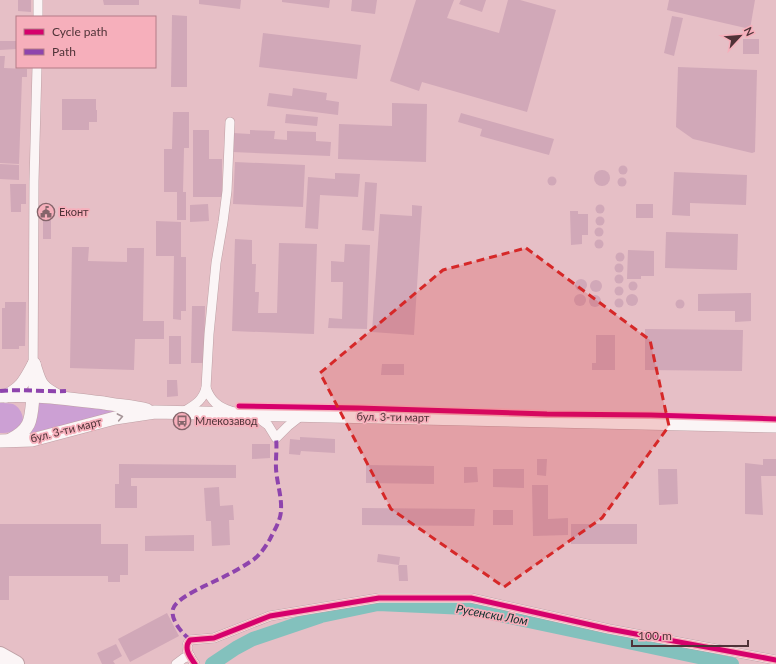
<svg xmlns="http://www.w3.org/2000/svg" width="776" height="664" viewBox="0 0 776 664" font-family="Lato,sans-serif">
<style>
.green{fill:#cca0d4}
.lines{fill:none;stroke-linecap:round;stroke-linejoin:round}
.river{stroke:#83c1bd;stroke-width:14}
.building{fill:#d1a8b8}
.minor-casing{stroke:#bea0a5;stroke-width:10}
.secondary-casing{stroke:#bea0a5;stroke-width:14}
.trunk-casing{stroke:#bea0a5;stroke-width:18}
.minor{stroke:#fbf5f6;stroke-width:9}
.secondary{stroke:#fbf5f6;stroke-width:13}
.trunk{stroke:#fbf5f6;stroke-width:16}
.quiet{stroke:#8e44ad;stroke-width:4;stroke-dasharray:8 4;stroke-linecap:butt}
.cycleway-casing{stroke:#f6afbb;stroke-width:8}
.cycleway{stroke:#d6006c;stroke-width:5}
.oneway{stroke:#a59497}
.marked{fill:#d62828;fill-opacity:0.2;stroke:#d62828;stroke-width:3;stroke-dasharray:8 5;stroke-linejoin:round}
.labels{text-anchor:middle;stroke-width:3.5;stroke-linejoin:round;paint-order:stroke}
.poi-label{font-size:11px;fill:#4f3338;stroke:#f6afbb;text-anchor:start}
.street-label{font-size:11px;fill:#4f3338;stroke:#f6afbb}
.water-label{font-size:12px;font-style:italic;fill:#0f302d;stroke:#f6afbb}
</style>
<rect width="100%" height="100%" fill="#e6bfc6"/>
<g class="green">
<path d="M35,401L120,410V412L23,435Z"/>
<path d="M0,403C4,403 9,403 13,404C20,407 26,418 21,426C19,428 15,430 13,431C9,433 4,433 0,433Z"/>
</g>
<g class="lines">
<path class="river" d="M212,664L236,648L253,639L321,616L378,604L467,608L732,664"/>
</g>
<g class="building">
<path d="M18,0H31V12L18,11Z"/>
<path d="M103,0H139V5H104Z"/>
<path d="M199,0H241L240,9L199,4Z"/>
<path d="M282,0H330L329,8L282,2Z"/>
<path d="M352,0H377L375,14L351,11Z"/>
<path d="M416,0H454L447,18L499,33L508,0H520L556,10L527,112L422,82L419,91L390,81Z"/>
<path d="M461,0H486L482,12L459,4Z"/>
<path d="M669,0H755L750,29L667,10Z"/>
<path d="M172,15L187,16V87H171Z"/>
<path d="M672,16L683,18L674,56L664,53Z"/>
<path d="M263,33L361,45L357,79L259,67Z"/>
<rect x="743" y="39" width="16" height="15"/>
<path d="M0,41H17V49L0,50Z"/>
<path d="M0,56H5L4,68L27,69V77H22L19,164L0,163Z"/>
<path d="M678,67L757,70L755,152L752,153L693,139L676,127Z"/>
<path d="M293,88L327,93L326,100L339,102L338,115L267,106L269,93L292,96Z"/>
<path d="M62,99H96V110H97V122H89V130H62Z"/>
<path d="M392,103L427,104L426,162L338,159L339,124L392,126Z"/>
<path d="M173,112H189V148H184L183,192H186V220H177V192H164V149H172Z"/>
<path d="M461,113L554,139L549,155L480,136L482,129L458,122Z"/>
<path d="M286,114L318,117L317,126L285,123Z"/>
<path d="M193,130H209V159H222V197H193Z"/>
<path d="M250,130L275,131L274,139L287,140V131L316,132V141L331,142L330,156L232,152L233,133L250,134Z"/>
<path d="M235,162L305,165L303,207L233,204Z"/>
<path d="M0,164L19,165V180L0,179Z"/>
<circle cx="623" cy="170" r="4.5"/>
<circle cx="602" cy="178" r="8"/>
<path d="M674,172L747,175L746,205L690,203V216L672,215Z"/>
<path d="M335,173L360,174L358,197L320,195L318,229L305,228L308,177L335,179Z"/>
<circle cx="552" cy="181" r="4.5"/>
<circle cx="622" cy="182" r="4.5"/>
<path d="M365,182L377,183L374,231L362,230Z"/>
<path d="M10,184H26V204H21V212H11Z"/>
<path d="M208,204L209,221L190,222V205Z"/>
<rect x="636" y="204" width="17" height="14"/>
<circle cx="600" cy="209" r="4.5"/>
<path d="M412,205L422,206L414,335L372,332L380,214L412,216Z"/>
<rect x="43" y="208" width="8" height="31"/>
<path d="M570,211H578V214H588V235H582V244L571,245Z"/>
<circle cx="600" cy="221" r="4.5"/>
<path d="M156,221L181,222V257H186V311H181V320L173,319L174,256H156Z"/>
<circle cx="599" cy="232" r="4.5"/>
<path d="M666,232L738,234L737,270L665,268Z"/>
<path d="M235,239L252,240V264H256L255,292H259L258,313H277L279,243L317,244L314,334L232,331Z"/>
<circle cx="599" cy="244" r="4.5"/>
<path d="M345,244L370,245L367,329L328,328L329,318L342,319L343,282H331V261L344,262Z"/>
<path d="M72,247H89L88,261L127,262V248H144L143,321H164V339H135L134,370L70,368Z"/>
<path d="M628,250L654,251V276H641V279H627Z"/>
<circle cx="620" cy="257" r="4.5"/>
<circle cx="619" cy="268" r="4.5"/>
<circle cx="619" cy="279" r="4.5"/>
<circle cx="581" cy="285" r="6"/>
<circle cx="596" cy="286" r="6"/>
<circle cx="633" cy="286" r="4.5"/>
<circle cx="619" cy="291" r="4.5"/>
<path d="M751,293V321L735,322V311H698V294Z"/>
<circle cx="632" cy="300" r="6"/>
<circle cx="580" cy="300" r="6"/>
<circle cx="595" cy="301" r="6"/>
<circle cx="619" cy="303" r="4.5"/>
<circle cx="680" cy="304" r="4.5"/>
<path d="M5,302H26L25,346H19V349H2V308H5Z"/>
<path d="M192,306H205L204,363H191Z"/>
<path d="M645,329L743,330L742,371L645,370Z"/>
<path d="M596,335H615V370H592V363H596Z"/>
<rect x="169" y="336" width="12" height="28"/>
<path d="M382,364H404V375H381Z"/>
<path d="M167,380H177L178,396L167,397Z"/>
<path d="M300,437L335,439V453L301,451L300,455L289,454L290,439L300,440Z"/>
<path d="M252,444H270V458L252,459Z"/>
<path d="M537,459H547L546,476L537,475Z"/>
<path d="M763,459H776V476H761L763,515L745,514V463L763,465Z"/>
<path d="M119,464L236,465V478H131V486H137V508H115V484H119Z"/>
<path d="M366,465L434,466V484L366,483Z"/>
<path d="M464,467H477L478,482L464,483Z"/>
<path d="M493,469H524V488L493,487Z"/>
<path d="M658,469H677L678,504L659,505Z"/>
<path d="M532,485H548V519L568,518V535L533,536Z"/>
<path d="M219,487L220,506L233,505L234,520H229L230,545L212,546L211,521H206L204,488Z"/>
<path d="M362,508L475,509L474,526L362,525Z"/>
<rect x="493" y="510" width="20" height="15"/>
<path d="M0,524H101V544H128V575H120V582H108V576H9V600H0Z"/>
<rect x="571" y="524" width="66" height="20"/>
<path d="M194,535V551H145V536Z"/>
<path d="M378,554L400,557L399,565L377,562Z"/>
<path d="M399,565H407L408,581H399L398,566Z"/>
<path d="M167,613L179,636L130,662L118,639Z"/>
<path d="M116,644L122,656L113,661L115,664H102L97,653Z"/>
</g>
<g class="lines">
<defs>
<g id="minor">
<path d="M38,0V17"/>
<path d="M206,388L209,334L216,263L223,222L227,191L230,122"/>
<path d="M33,396L34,181L37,67"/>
<path d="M183,412C194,405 202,402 206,388C211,401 218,407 231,411"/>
<path d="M254,415L268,425L276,438L288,426L302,415"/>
<path d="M176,664L184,658L190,656"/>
<path d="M195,664C190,657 183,648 190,640L214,638L270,616L379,598H471L609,629L776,660"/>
</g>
<g id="secondary">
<path d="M34,364C40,383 40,387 58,396"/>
<path d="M0,396C35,394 70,399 104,403C119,406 133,406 147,410"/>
<path d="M6,396C23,387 25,380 34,364"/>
<path d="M10,440C32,429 31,419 33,396"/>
<path d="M0,441L32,440L115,418L155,412L776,426"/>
</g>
<path id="trunk" d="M0,655L16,664"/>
</defs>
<use href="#minor" class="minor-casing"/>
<use href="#secondary" class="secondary-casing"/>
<use href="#trunk" class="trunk-casing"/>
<use href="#minor" class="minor"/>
<use href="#secondary" class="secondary"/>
<use href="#trunk" class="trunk"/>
<g class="quiet">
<path d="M0,391C22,389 44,392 66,391"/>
<path d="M190,640C183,634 170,620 173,609C176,598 205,586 215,581C228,575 241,568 253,560C260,555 266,546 270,539C274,531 281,520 281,510C282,494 275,478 276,462C276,454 277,446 276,438"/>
</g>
<defs>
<g id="cycleway">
<path d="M239,406L358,408L547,414L651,415L776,419"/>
<path d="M195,664C190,657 183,648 190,640L214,638L270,616L379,598H471L609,629L776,660"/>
</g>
</defs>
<use href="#cycleway" class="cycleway-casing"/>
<use href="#cycleway" class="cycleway"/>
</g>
<defs><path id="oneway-chevron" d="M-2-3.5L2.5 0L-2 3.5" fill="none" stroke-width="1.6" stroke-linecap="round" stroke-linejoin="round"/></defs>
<use class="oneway" href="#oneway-chevron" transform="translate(120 417) rotate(-11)"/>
<path class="marked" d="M526,248L650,340L669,426L602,518L504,587L391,509L320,373L443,270Z"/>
<defs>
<symbol id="civic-ring" viewBox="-11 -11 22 22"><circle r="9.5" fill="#f6afbb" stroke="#84646a" stroke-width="1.5"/><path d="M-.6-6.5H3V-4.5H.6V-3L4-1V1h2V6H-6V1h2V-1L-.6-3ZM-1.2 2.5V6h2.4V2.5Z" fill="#84646a"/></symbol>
<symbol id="bus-ring" viewBox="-11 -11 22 22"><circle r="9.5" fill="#f6afbb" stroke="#84646a" stroke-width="1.5"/><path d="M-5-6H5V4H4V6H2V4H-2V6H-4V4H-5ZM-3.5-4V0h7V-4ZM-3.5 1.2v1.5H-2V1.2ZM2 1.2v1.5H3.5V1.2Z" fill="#84646a"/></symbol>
</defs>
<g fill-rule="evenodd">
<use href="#civic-ring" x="36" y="202" width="20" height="20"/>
<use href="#bus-ring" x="172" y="411" width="20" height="20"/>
</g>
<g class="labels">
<g class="poi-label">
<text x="59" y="216">Еконт</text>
<text x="195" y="425">Млекозавод</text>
</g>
<g class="street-label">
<text transform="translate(393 417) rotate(1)" y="4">бул. 3-ти март</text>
<text transform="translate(66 430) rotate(-14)" y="4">бул. 3-ти март</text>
</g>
<g class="water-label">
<text transform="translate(492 615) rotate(10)" y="4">Русенски Лом</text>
</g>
</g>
<rect x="16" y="16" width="140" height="52" fill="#f6afbb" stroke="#b37d87"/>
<rect x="24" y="29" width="20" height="6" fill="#d6006c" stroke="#b37d87"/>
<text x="52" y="36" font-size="12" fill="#4f3338">Cycle path</text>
<rect x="24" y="49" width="20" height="6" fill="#8e44ad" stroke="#b37d87"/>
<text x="52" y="56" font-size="12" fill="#4f3338">Path</text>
<g transform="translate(740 36) rotate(64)" stroke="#f6afbb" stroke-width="3" paint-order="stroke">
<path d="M0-3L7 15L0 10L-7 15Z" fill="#4f3338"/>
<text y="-6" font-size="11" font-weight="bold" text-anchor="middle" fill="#4f3338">N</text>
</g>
<path d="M632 640v6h116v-6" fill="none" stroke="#4f3338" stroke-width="2"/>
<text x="638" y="640" font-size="12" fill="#4f3338" stroke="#f6afbb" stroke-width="3" paint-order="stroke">100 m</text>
</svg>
